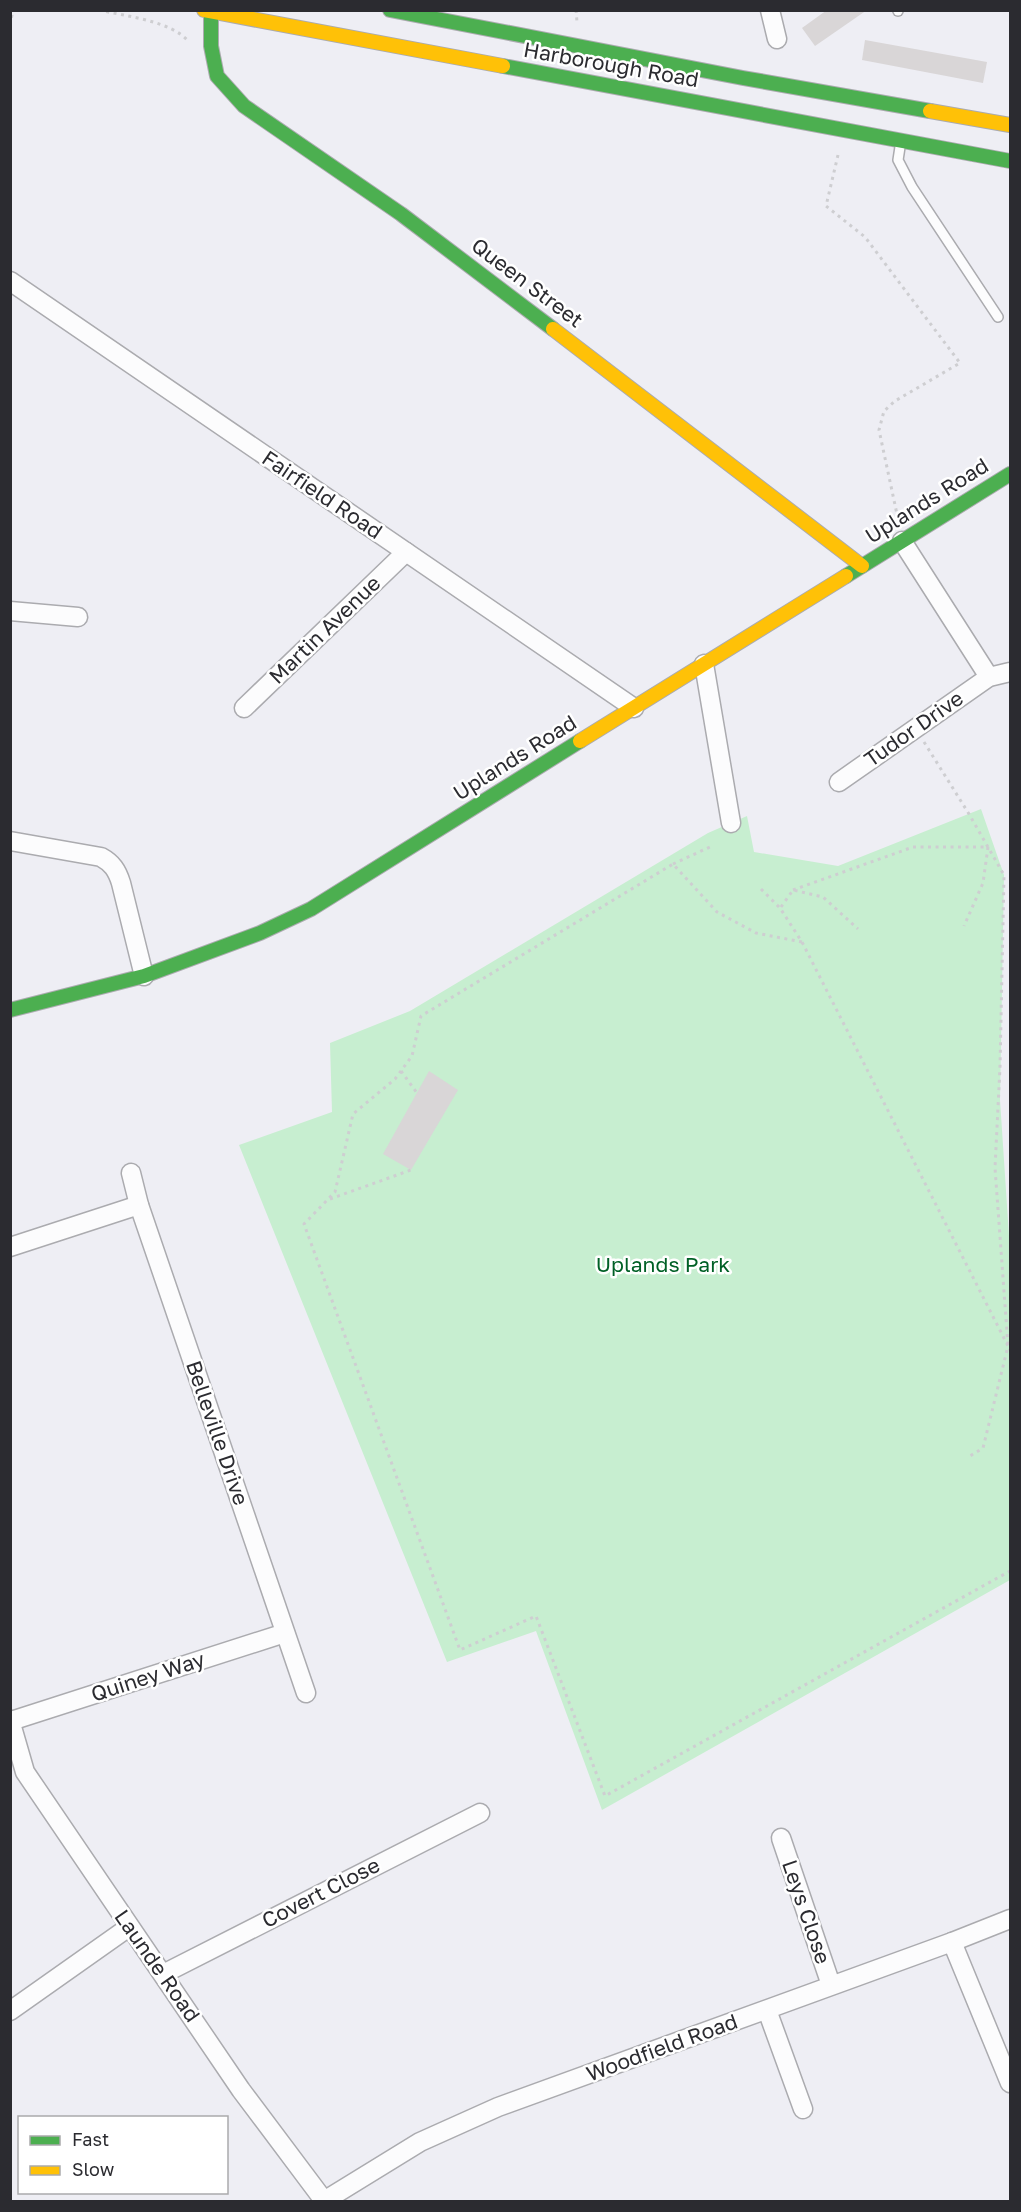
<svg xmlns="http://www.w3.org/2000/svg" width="1021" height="2212" viewBox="0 0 1021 2212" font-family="'Golos Text',sans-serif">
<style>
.green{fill:#c7eed0}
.building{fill:#d9d6d7}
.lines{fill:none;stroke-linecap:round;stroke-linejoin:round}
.lane-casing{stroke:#ababaf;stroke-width:12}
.street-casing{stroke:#ababaf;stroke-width:21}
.fast-casing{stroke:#ababaf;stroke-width:16}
.slow-casing{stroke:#ababaf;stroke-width:16}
.path{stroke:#ceced1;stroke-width:3;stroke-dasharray:3 4.5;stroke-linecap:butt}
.lane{stroke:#fcfcfd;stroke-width:9}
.street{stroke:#fcfcfd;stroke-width:18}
.fast{stroke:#4caf50;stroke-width:14}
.slow{stroke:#ffc107;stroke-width:14}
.labels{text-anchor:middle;stroke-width:5;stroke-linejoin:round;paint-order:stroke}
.street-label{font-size:21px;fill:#2b2b30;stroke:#fff}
.park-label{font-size:21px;fill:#006026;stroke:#fff}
</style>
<rect width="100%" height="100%" fill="#eeeef4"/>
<path class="green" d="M981,809L1004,875L1000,1100L1010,1251V1580L602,1810L536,1631L447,1662L239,1145L332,1112L330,1043L410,1011L708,833L747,816L754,852L838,866Z"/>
<g class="building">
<path d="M827,10H867L815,46L802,28Z"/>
<path d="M865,40L987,62L983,83L862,60Z"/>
<path d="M429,1071L458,1090L411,1170L383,1154Z"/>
</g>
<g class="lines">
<defs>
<g id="lane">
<path d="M898,10V11"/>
<path d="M900,147L898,160L912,187L998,317"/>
</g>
<g id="street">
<path d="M770,10L777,39"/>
<path d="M10,281L634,708"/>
<path d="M902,541L989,677"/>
<path d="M10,611L78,617"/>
<path d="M704,664L731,823"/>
<path d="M244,708L406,552"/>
<path d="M839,782L989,677L1010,672"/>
<path d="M10,841L101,857C112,863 117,870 121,883L144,976"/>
<path d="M131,1173L139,1205L306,1693"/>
<path d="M10,1247L139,1205"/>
<path d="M10,1720L25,1772L241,2090L325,2202"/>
<path d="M11,1721L285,1633"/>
<path d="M781,1838L831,1985"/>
<path d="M952,1942L1010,2083"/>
<path d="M163,1974L480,1813"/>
<path d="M767,2010L803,2109"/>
<path d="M10,2011L129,1927"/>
<path d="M324,2201L420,2142L498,2107L952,1942L1010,1919"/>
</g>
<g id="fast">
<path d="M390,10L743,78L930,111"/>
<path d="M211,12V46L217,76L244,106L401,214L553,329"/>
<path d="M503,66L1010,161"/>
<path d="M846,576L1010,474"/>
<path d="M10,1010L144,976L260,933L311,909L580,741"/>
</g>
<g id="slow">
<path d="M204,10L503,66"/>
<path d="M930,111L1010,125"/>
<path d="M553,329L862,566"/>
<path d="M580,741L846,576"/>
</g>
</defs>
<use href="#lane" class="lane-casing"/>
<use href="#street" class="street-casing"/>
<use href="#fast" class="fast-casing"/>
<use href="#slow" class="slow-casing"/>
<g class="path">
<path d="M99,10C125,16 172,21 189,42"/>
<path d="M576,10L577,22"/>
<path d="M10,25L13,10"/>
<path d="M838,155L826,206L865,237L960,363L895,401L884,411L879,430L898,519"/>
<path d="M924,742L969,814L1004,875L1000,1067L995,1168L1008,1346L1010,1350"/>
<path d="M673,864L710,847"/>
<path d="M761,889L780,908L802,942L1008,1346L983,1448L970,1456"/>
<path d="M793,890L913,847H988L983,883L964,926"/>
<path d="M781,907L793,890L823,897L858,929"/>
<path d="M802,942L756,933L717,912L673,864L421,1016L412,1056L395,1079L353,1114L335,1192L304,1224L460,1650L536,1616L605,1796L1010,1571"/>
<path d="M401,1071L417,1093"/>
<path d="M330,1199L411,1170"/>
</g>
<use href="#lane" class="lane"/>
<use href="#street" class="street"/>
<use href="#fast" class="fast"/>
<use href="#slow" class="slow"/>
</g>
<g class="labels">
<g class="street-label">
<text transform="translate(611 65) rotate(10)" y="7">Harborough Road</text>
<text transform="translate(527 283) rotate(37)" y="7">Queen Street</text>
<text transform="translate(322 495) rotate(34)" y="7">Fairfield Road</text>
<text transform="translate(927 501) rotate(-32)" y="7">Uplands Road</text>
<text transform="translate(325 630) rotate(-44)" y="7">Martin Avenue</text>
<text transform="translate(914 729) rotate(-35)" y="7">Tudor Drive</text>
<text transform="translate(515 758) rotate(-32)" y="7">Uplands Road</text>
<text transform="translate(217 1433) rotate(71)" y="7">Belleville Drive</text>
<text transform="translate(148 1677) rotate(-18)" y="7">Quiney Way</text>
<text transform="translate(321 1893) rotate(-27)" y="7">Covert Close</text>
<text transform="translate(806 1912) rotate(71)" y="7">Leys Close</text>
<text transform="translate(157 1966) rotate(55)" y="7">Launde Road</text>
<text transform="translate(662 2048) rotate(-20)" y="7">Woodfield Road</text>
</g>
<g class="park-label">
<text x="663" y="1272">Uplands Park</text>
</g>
</g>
<rect width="1021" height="2212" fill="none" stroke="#2b2b30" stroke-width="24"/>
<rect x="18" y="2116" width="210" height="78" fill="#ffffff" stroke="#aaaaac" stroke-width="1.5"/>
<rect x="30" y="2136" width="30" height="9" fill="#4caf50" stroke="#aaaaac" stroke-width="1.5"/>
<text x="72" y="2146" font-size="18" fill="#2b2b30">Fast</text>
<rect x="30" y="2166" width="30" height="9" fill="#ffc107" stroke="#aaaaac" stroke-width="1.5"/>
<text x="72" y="2176" font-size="18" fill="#2b2b30">Slow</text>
</svg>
